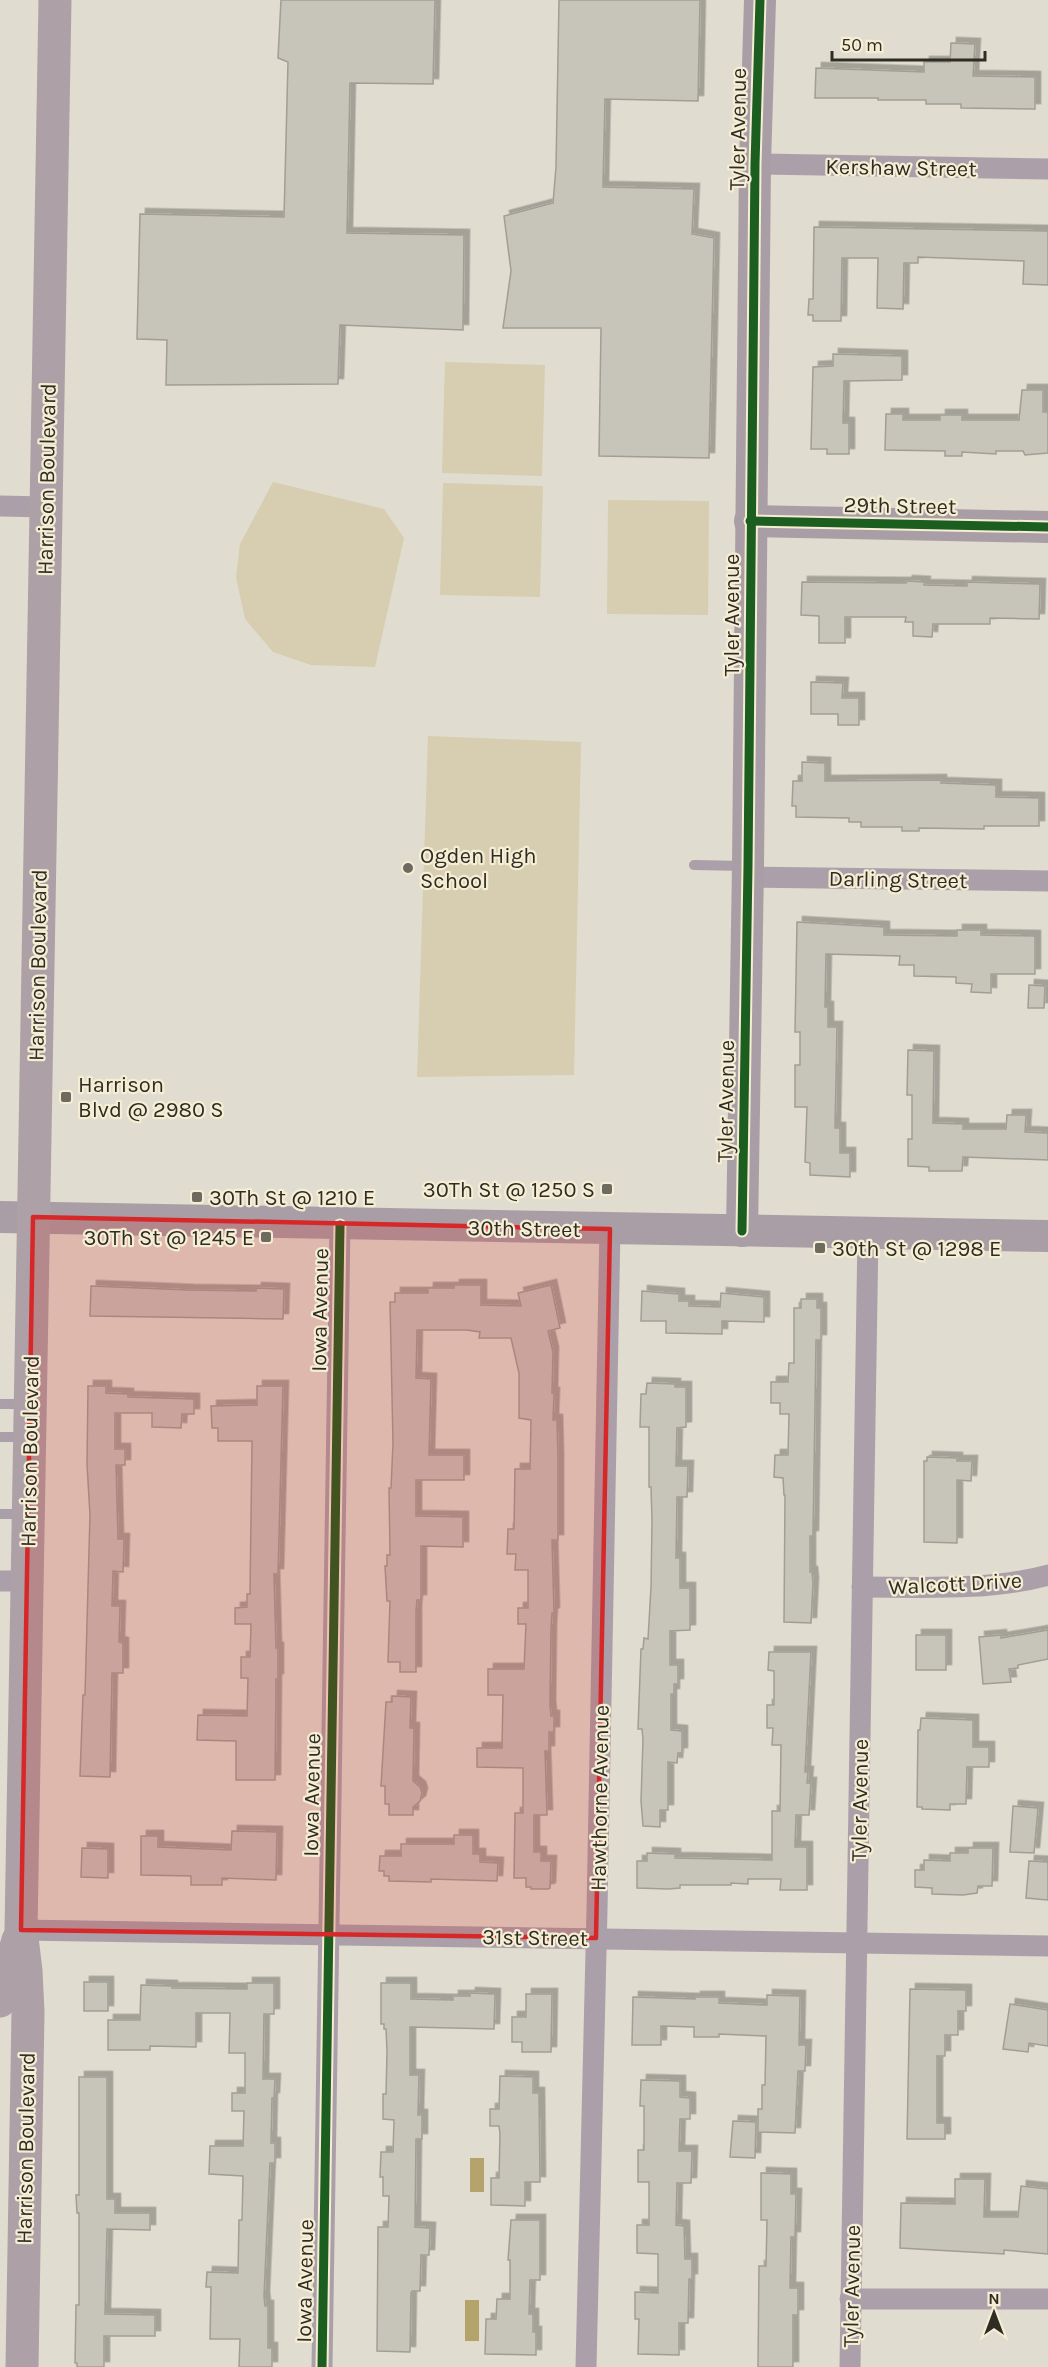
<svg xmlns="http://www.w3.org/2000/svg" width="1048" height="2367" viewBox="0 0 1048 2367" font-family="Karla,sans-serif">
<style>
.green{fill:#d7cdb0}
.water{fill:#b5a36c}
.building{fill:#c7c4b9;stroke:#a29e94;stroke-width:1.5;filter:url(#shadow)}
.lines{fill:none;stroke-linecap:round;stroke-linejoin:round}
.lane{stroke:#aba0a9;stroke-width:10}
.street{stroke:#aba0a9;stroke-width:21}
.secondary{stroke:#aa9ea6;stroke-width:32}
.primary{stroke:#ada0a6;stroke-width:33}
.cycleway-casing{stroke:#f5edd4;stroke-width:13}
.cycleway{stroke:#1b5e20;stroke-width:9}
.marked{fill:#d62828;fill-opacity:0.2;stroke:#d62828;stroke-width:4.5;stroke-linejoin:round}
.poi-dot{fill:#6d6a5f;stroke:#f5edd4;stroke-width:2}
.labels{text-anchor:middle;stroke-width:4.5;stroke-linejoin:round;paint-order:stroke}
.street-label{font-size:22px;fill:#2f2c23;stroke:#f5edd4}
.poi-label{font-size:22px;fill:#2f2c23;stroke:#f5edd4;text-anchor:start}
</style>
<defs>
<filter id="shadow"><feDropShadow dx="5.5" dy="-5.5" stdDeviation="0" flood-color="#0004"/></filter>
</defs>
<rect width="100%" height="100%" fill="#e0dccf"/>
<g class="green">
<path d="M445,362L545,365L542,476L442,473Z"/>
<path d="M273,482L384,509L404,538L375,667L311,665L273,652L245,619L236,577L240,544Z"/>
<path d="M443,483L543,486L540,597L440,595Z"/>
<path d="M608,500L709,501L708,615L607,614Z"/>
<path d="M428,736L581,742L574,1075L417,1077Z"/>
</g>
<g class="water">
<rect x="470" y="2158" width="14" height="34"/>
<rect x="465" y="2300" width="14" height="41"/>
</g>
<g class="building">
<path d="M281,0H435L433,84L350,83L347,233L464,235L463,330L340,325L338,384L166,385L167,340L137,339L140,214L284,217L288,62L278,58Z"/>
<path d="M559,0H700L698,101L605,99L603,187L694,189L692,234L714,238L709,458L599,456L601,328H503L511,271L504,216L553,203L556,167Z"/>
<path d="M951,43L975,44L973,76L1035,77V109L961,108V104H926V100H878V98H815L816,68L924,72V62H950Z"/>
<path d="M814,227L1048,231V285L1023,284L1024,261L918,257V263H904L903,309L877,308L878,258H842L841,321H813V315H808L809,299H813Z"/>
<path d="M833,354L902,356V380L844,381L843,423H849V454H827V449H811L813,367L833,366Z"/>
<path d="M1022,390H1043V412H1048V453L1025,455L1023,451H996V454L962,452V456H945V451L885,450L886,414H903V420H940V415H962V420H1019Z"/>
<path d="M907,581L925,582L924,585L967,586V582L1040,584L1039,619L990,618V624H933L932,637L913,636V622H905L906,617H845V643H819V616L801,615L802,582L906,583Z"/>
<path d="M811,682L843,683L842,698H859V725H838V714H811Z"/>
<path d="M802,762L825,763V781L941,780V783L996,785V797L1039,798V826H984V829L919,828V831H902V827H861V822H849V818L796,817V806H792L793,781H802Z"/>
<path d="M797,922L884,927V935L957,936V930H981V935L1035,936V974H991V993L971,992L972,984L956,983V977L914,976V965H899L900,956L826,954L825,1007H828V1027H837L835,1128H840V1153H850V1177L810,1175V1163L805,1162L807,1107H795V1065H800V1032H795Z"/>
<path d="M1029,985L1045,986L1044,1008H1028Z"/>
<path d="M908,1050L934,1051L933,1123L963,1124V1129H1006L1007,1115H1026L1025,1132L1048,1133V1160L963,1157L962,1171H929V1167L908,1166V1139H912V1095H907Z"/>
<path d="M454,1285H481V1305L521,1306L518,1293L551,1285L560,1328L548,1331L553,1352L552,1393H554L553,1420H557L558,1460V1540H552L554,1613H552L551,1629L550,1705L551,1716H554V1732H549V1751H545L547,1815H534V1852H541V1861H551L550,1888L548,1889H531V1887H526V1878H514L515,1813H523V1768L477,1767V1748H502L503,1695H488V1669H524L526,1624H518V1608H528V1570H515L516,1554H507L508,1529H514L515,1469H530L531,1420L519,1418V1373L511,1338H479L480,1332L467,1330H417L416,1378L431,1379L429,1455H464V1480H416V1516L463,1517V1547L421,1546V1600H417L416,1611V1672H400V1662H388L390,1601H387L385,1566H387V1555H390L389,1488H391L393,1443L390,1302H395V1293H428V1288H454Z"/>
<path d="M91,1286L188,1290L256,1291V1288L284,1289L283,1319L90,1316Z"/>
<path d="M642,1291L679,1294V1301H689V1306L720,1307L721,1293L764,1297V1322L722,1321V1334L666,1333V1321H641Z"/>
<path d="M801,1299H817V1308H821V1340H816L813,1536H810V1572H812L813,1583L811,1623L784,1622L785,1495H784L783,1478L774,1477L775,1455H788L789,1414H780V1403H771V1382H788L789,1363H794V1308H801Z"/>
<path d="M647,1383L675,1384V1387H686V1427L677,1428L676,1466H688L687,1497H677L676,1558H680V1588H690V1630L670,1631V1665H678V1684H674V1694H671V1730L682,1731V1753H678L677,1763L668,1762V1810H660V1827L643,1826L641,1801L643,1739L642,1729H638L641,1649H643L644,1638L648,1639L651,1587L652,1521L651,1487H649V1427H640L641,1394H646Z"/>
<path d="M88,1386H106V1393L128,1394V1397L194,1399V1414H182L181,1428L152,1427V1413H115V1449H125V1465H116L118,1539H124L123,1572L113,1571L112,1606H120L119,1642L123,1643V1673H112L110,1777L80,1776L83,1695H85L90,1515L87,1464Z"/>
<path d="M257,1386H283L278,1574H274L276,1648H278V1679H276L275,1780H236V1741L197,1740L198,1715L247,1716L248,1678H241V1657H250L251,1624H235V1608L247,1607V1594H250L252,1441H218V1428H212L211,1406L257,1405Z"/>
<path d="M927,1457L957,1458V1461H972L971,1481L957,1480V1543L924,1542V1461H927Z"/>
<path d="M1048,1630V1659L1018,1665V1668L1009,1669L1011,1682L983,1684L979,1637L1001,1635V1638Z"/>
<rect x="916" y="1635" width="30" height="35"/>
<path d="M769,1652H811L805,1772H808L807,1783H811L809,1815H796L795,1847H807V1890H780L781,1879H748V1884L731,1883V1885H680V1888L668,1889L637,1888V1861H647V1853L675,1854V1858L772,1860V1811H780L781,1745H772L773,1728H767V1705H774V1671L768,1670Z"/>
<path d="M392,1696L411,1697L410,1728H414L413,1781L420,1787L422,1793L420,1801L413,1807V1815H389V1804H385V1786H381L386,1702H392Z"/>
<path d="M921,1718L973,1720V1747H989V1767H967L966,1804H950V1810L922,1809V1807H917L918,1730H920Z"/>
<path d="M1013,1806L1038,1808L1034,1853L1010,1852Z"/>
<path d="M232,1831L277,1832L276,1880L222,1878V1885H191V1876L141,1875V1836H158V1847L231,1850Z"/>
<path d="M454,1835H473V1854H480V1862L498,1863L497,1881L431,1879V1882L389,1881V1876H384V1871H379L380,1856H401V1844H454Z"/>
<path d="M82,1848L108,1849V1878L81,1877Z"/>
<path d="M968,1848H993L992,1886H978L977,1893L963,1895L932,1894V1888L915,1887V1870H924V1860L950,1861V1853H968Z"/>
<path d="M1029,1861L1048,1862V1900L1026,1898Z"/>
<rect x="84" y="1982" width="24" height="29"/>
<path d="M247,1983H274V2014H264L263,2079H275L274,2098H272L271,2143H275V2163H270L264,2296L265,2306H268V2348H272V2367H239L240,2339H210L211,2287H206L207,2272L238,2273L239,2220H242L243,2176L209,2174L210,2146H243L244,2111H232V2093H245V2053H229L230,2013H196V2047L150,2046V2050H108V2020H140L141,1985L172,1986V1988L247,1989Z"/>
<path d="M381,1983H411V1999L453,2000V1996H470V1993L495,1994L494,2029L410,2027V2075H419L418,2115H422V2139H416L415,2227L430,2228L429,2255H421L420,2291H412L411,2293L410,2352L377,2351L378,2227H388L389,2196H383V2177H380L381,2152H393L394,2120L383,2119V2094H386L387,2051L386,2029H384V2024H381Z"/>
<path d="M910,1989L966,1990V2011H958V2035H945V2056H937V2123H945V2139H907Z"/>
<path d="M526,1994H552L551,2052H522V2042H512V2017H526Z"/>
<path d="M767,1995L800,1996L799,2045H806L805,2071H798L795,2133L758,2132V2109H762V2085H765L766,2036L719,2034V2037H694V2027L661,2026V2045H632L633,1997L695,1999V1997H719V2003L767,2005Z"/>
<path d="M1010,2004L1048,2010V2046L1029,2043L1028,2052L1003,2049Z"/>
<path d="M500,2076L533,2077V2093H539L540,2182H525V2206L491,2205V2178H499L500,2134L499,2126H490V2109H499Z"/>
<path d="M79,2077H107V2199H115V2213H150V2230L107,2229L105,2314L155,2315V2336H104V2367H77V2363H75L76,2305H79V2213H77L76,2195H79Z"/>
<path d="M641,2080L680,2081V2097L690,2098V2119H680L679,2151H692L691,2183H677L676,2225L684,2226L685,2259H692V2279H689L688,2323H679V2355L638,2354L639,2319H635V2292L658,2293V2254L637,2253V2225H649V2182H638V2150H644V2106H640Z"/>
<path d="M733,2121L756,2122L755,2158L730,2157Z"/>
<path d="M761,2173L791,2174V2194H796L795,2237H791L790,2288H798V2315H793V2367H758L759,2266H766L767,2220H761Z"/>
<path d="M955,2179H985L984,2217H1018L1021,2186L1048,2189V2254L1004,2250V2254L900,2248L901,2203L955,2204Z"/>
<path d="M511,2220H540V2280H530L529,2314H533V2332H536V2355L485,2354L486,2319H496L497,2299H510V2260H508Z"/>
</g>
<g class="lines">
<g class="lane">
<path d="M694,865L745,866"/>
<path d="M0,1404H27"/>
<path d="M0,1437H27"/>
<path d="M0,1514H25"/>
</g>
<g class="street">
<path d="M755,164L1048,169"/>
<path d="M0,506L46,507"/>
<path d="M748,877L1048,881"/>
<path d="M0,1581H27"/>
<path d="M862,1587C921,1587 991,1591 1048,1575"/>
<path d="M21,1930L1048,1946"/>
<path d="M850,2299H1048"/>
<path d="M322,2367L340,1225"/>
<path d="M586,2367L597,1910L610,1229"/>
<path d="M850,2367L868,1233"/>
</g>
<g class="secondary">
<path d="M750,521L1048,527"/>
<path d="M0,1217L1048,1236"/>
<path d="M742,1231L748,866L755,164L760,0"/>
</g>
<g class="primary">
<path d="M0,2001L18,1940"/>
<path d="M22,2367L28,2012L26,1971L21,1930L55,0"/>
</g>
<defs>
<g id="cycleway">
<path d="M750,521L1048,527"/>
<path d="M742,1231L748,866L755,164L760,0"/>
<path d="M322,2367L340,1225"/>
</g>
</defs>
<use href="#cycleway" class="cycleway-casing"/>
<use href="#cycleway" class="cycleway"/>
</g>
<path class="marked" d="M33,1217L610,1229L596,1938L21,1930Z"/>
<g class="poi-dot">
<circle cx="408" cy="868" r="6"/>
<rect x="60" y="1091" width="12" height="12" rx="3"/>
<rect x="601" y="1183" width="12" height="12" rx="3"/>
<rect x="191" y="1191" width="12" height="12" rx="3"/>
<rect x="260" y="1231" width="12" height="12" rx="3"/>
<rect x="814" y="1242" width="12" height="12" rx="3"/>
</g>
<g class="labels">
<g class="street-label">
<text transform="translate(737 129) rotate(-89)" y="8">Tyler Avenue</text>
<text transform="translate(901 167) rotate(1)" y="8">Kershaw Street</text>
<text transform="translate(46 479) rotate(-89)" y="8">Harrison Boulevard</text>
<text transform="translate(900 505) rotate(1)" y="8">29th Street</text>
<text transform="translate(731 615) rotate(-90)" y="8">Tyler Avenue</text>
<text transform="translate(898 879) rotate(1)" y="8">Darling Street</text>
<text transform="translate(37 965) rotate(-89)" y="8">Harrison Boulevard</text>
<text transform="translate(725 1101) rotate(-89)" y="8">Tyler Avenue</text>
<text transform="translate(524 1228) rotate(1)" y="8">30th Street</text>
<text transform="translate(319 1310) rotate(-89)" y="8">Iowa Avenue</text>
<text transform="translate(29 1451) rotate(-89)" y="8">Harrison Boulevard</text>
<text transform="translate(955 1583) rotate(-3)" y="8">Walcott Drive</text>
<text transform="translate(311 1795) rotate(-89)" y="8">Iowa Avenue</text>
<text transform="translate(599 1798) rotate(-89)" y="8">Hawthorne Avenue</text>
<text transform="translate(859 1800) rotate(-89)" y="8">Tyler Avenue</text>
<text transform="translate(535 1937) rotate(1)" y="8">31st Street</text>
<text transform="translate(25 2148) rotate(-89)" y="8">Harrison Boulevard</text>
<text transform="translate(304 2281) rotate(-89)" y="8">Iowa Avenue</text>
<text transform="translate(851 2286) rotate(-89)" y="8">Tyler Avenue</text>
</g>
<g class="poi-label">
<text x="420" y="863">Ogden High<tspan x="420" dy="25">School</tspan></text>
<text x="78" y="1092">Harrison<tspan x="78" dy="25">Blvd @ 2980 S</tspan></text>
<text x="595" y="1197" text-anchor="end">30Th St @ 1250 S</text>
<text x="209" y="1205">30Th St @ 1210 E</text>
<text x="254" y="1245" text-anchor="end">30Th St @ 1245 E</text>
<text x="832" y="1256">30th St @ 1298 E</text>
</g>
</g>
<g transform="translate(994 2313)" stroke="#f5edd4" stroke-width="4.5" paint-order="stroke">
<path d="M0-4.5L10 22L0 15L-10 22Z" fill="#2f2c23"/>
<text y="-9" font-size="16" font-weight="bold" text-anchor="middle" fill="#2f2c23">N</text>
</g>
<path d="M832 51v9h153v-9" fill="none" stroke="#2f2c23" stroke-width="3"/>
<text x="841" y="51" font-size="18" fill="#2f2c23" stroke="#f5edd4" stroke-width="4.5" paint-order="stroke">50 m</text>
</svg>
